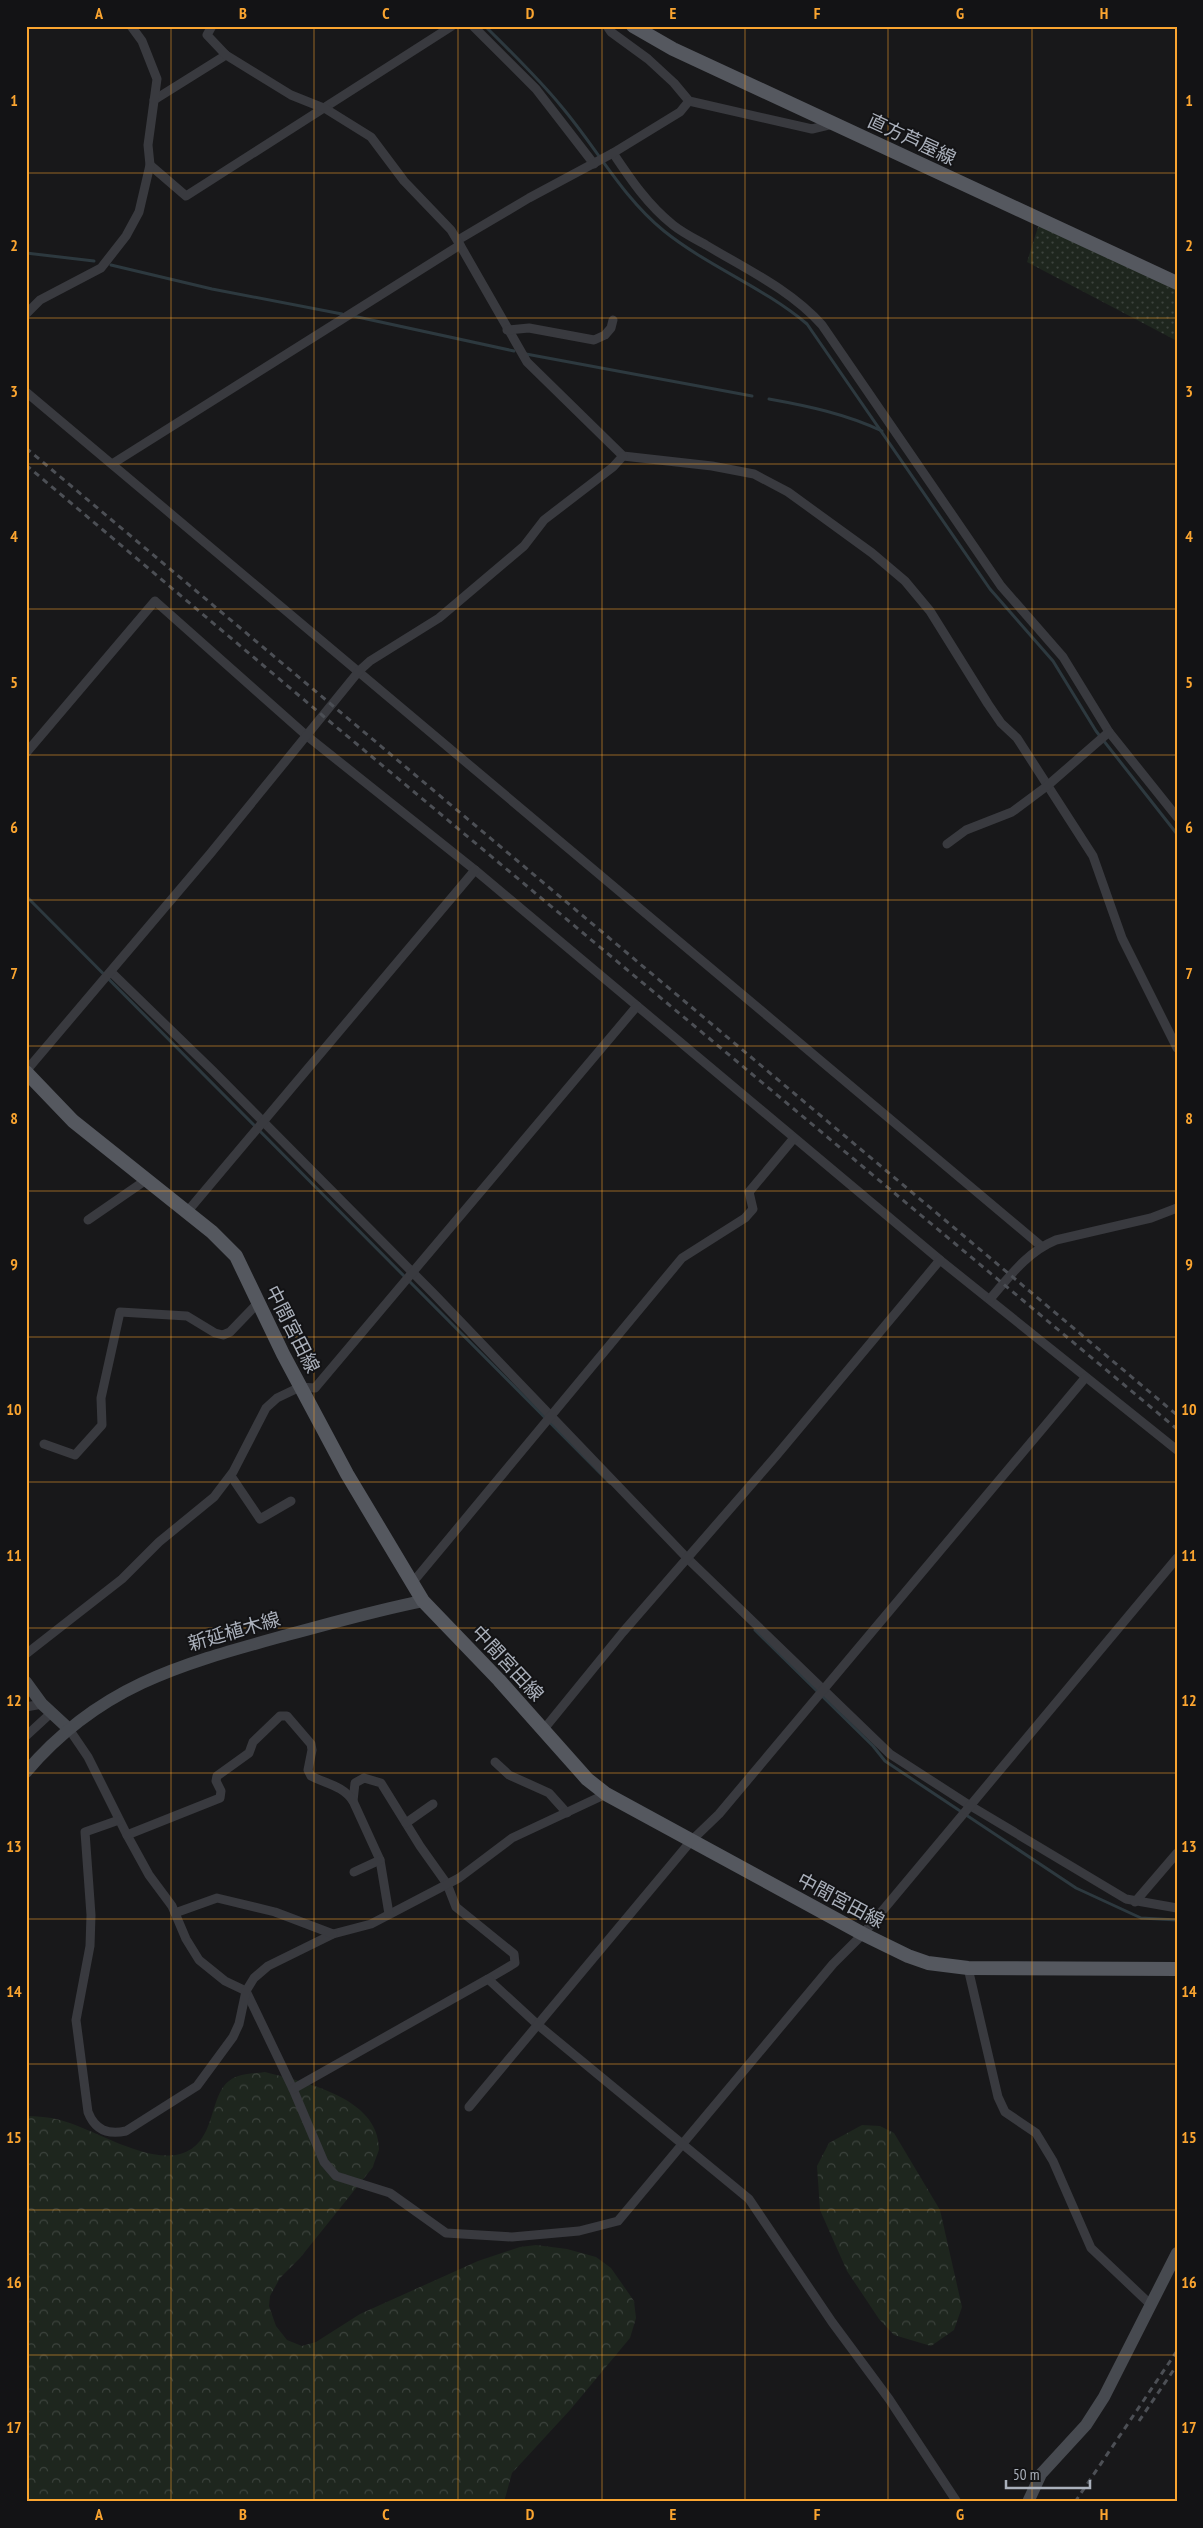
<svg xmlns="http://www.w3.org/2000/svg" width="1203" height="2528" viewBox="0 0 1203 2528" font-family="'PT Sans Narrow','Noto Sans JP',sans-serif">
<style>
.forest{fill:url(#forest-crowns)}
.park{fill:url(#park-dots)}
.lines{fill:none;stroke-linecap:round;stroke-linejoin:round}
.stream{stroke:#2d393f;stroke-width:3}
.street{stroke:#393a3f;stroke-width:9}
.secondary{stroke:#474a50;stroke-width:12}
.primary{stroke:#55585f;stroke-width:14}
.rail{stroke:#4c4f55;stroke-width:3;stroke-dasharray:6 5;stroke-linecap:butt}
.grid{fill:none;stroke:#fba530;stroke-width:1;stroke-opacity:0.55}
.labels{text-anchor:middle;stroke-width:4;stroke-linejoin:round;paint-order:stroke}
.street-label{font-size:19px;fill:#aab0bb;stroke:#131315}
.neatline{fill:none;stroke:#fba530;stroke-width:2}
.grid-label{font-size:16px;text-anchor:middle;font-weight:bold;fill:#fba530}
</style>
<defs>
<pattern id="forest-crowns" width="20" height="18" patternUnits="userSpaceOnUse" patternTransform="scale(1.25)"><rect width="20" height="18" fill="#1e261e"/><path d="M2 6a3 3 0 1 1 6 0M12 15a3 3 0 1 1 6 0" fill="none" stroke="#3c433d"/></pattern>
<pattern id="park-dots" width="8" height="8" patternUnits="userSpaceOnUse" patternTransform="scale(1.25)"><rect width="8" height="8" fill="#1e261e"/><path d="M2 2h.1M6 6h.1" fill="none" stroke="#3c433d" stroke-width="1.8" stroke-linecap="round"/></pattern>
</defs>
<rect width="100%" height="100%" fill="#18181a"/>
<g class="forest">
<path d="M265,2072C303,2082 379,2097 379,2149C378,2154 374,2162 373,2167L300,2258L280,2278L270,2296L269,2306L276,2326L287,2340L302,2346L316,2342L360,2314L478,2261L520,2247L536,2245L567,2249L596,2257L611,2268L634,2301L636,2318L630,2338L570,2410L512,2473L504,2502H26V2116C37,2116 49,2117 60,2120C95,2129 144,2163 180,2154C217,2144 208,2097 229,2081C239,2073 253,2074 265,2072Z"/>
<path d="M862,2125L880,2126L894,2133L940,2210L962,2307L954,2330L931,2346L894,2335L879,2319L847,2271L820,2210L817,2166L829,2143Z"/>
</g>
<path class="park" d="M1039,224L1177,289V341L1027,262Z"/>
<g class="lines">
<g class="stream">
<path d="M485,26C511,52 538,78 561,106C596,147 622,197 664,231C709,267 763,287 807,324L990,589L1053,661L1096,731L1177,834"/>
<path d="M26,253L94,261"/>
<path d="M111,265L212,289L342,314"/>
<path d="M353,316L514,351"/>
<path d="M526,354L752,396"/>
<path d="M769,399C808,406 846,414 882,431"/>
<path d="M26,896L610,1483"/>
<path d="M755,1630L873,1746L885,1761L1076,1888L1141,1918L1177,1920"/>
</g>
<g class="street">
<path d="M473,26L536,89L594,164"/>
<path d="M607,26L611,32L648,59L674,83L689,101L812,129L833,124"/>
<path d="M154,100L226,55"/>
<path d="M613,153C631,180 648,205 673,225C683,233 695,239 706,245C746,269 791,290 822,325L1001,586L1063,657L1109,732L1177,817"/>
<path d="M150,165L186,196L452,26"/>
<path d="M458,240L529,198L613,153L680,112L689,101"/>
<path d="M460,245L527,362L623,456L712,466L754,474L788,492L872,553L905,581L930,611L988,704L1001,723L1017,738L1093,856L1122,938L1177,1048"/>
<path d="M26,314L40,300L101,268L126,236L139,212L150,165L148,145L157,79L142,41L131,26"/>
<path d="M507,330L529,328L594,340L605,335L611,328L613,320"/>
<path d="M26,392L1041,1246"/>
<path d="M112,464L460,245L451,230L404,181L371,137L326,109L291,95L226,55L207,35L212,26"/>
<path d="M26,753L155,601L307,736L475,870L940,1260L1177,1450"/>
<path d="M947,844L966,830L1012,812L1047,786L1109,732"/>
<path d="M111,972L213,1071L434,1294L687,1558L890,1754L969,1805L1126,1899L1177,1908"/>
<path d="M26,1071L210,854L359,671L370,661L439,618L524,546L544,520L613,467L623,456"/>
<path d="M187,1212L475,870"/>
<path d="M88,1220L146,1180"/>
<path d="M990,1299C1010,1276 1027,1252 1056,1240L1151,1218L1177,1208"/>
<path d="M44,1444L75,1455L102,1425L101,1398L120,1312L187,1316L215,1333L223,1335L230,1332L258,1303"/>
<path d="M231,1476L260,1519L291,1501"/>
<path d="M413,1582L682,1258L745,1218L753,1209L749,1192L794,1138"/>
<path d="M26,1654L122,1579L159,1542L214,1497L233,1472L266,1408L277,1398L300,1387L315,1388L637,1006"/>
<path d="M26,1707L42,1704"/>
<path d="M69,1729L88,1757L127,1835L149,1875L172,1906L186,1939L199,1960L225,1981L246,1991L293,2089L324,2162L336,2176L390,2193L446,2233L512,2237L579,2231L618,2221L833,1964L863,1934L1177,1558"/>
<path d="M544,1729L623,1632L776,1456L940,1260"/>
<path d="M26,1736L51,1713"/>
<path d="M495,1762L509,1775L549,1793L567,1813"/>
<path d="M353,1801L355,1783L364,1778L381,1783L420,1846L447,1884L456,1907L514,1954L515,1963L488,1979"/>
<path d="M119,1820L85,1832L91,1915L90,1946L76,2020L88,2112C95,2130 108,2135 126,2131L197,2086L233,2037L239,2024L246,1991L254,1978L268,1966L333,1934L371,1924L459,1878L512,1838L606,1794"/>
<path d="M406,1823L433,1804"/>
<path d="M127,1835L220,1798L221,1791L216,1781L217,1776L249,1753L253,1742L280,1716H287L311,1744L312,1750L308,1770L311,1776C327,1784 343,1786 353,1801L380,1860L389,1914"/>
<path d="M354,1872L380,1860"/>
<path d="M1135,1902L1177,1853"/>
<path d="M175,1913L217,1898L275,1912L333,1934"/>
<path d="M968,1968L998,2097L1005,2112L1036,2133L1053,2161L1091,2248L1150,2304"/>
<path d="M293,2089L488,1979L538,2025L749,2199L832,2322L889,2399L957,2502"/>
<path d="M469,2107L691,1841L719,1814L1085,1378"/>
</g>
<g class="secondary">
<path d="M26,1682L42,1704L69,1729"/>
<path d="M26,1772C100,1685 182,1664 287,1635C332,1623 377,1610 423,1601"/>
<path d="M1028,2502L1041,2474L1086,2425L1104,2397L1177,2253"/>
</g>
<g class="primary">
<path d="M633,26L673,49L1177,283"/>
<path d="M26,1072L73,1121L212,1232L236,1256L283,1354L347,1474L423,1601L499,1680L587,1779L606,1794L863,1934L908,1956L928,1963L968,1968L1177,1969"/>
</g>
<g class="rail">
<path d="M26,448L1177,1415"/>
<path d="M26,465L322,715L1177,1429"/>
<path d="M1139,2421L1177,2365"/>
<path d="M1075,2502L1177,2351"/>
</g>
</g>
<path class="grid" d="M171,26V2502M314,26V2502M458,26V2502M602,26V2502M745,26V2502M888,26V2502M1032,26V2502M26,173H1177M26,318H1177M26,464H1177M26,609H1177M26,755H1177M26,900H1177M26,1046H1177M26,1191H1177M26,1337H1177M26,1482H1177M26,1628H1177M26,1773H1177M26,1919H1177M26,2064H1177M26,2210H1177M26,2355H1177"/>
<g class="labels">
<g class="street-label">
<text transform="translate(912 139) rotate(25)" y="7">直方芦屋線</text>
<text transform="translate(293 1329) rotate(63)" y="7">中間宮田線</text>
<text transform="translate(234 1631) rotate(-16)" y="7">新延植木線</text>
<text transform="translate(508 1663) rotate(47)" y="7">中間宮田線</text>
<text transform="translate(841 1900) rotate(28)" y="7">中間宮田線</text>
</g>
</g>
<rect width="1203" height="2528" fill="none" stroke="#131315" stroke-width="55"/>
<path d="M1006 2480v8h84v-8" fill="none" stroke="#aab0bb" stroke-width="2.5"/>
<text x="1013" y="2480" font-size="15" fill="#aab0bb" stroke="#131315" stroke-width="4" paint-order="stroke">50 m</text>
<rect x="28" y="28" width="1148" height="2472" class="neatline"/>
<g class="grid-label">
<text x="99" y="19">A</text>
<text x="243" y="19">B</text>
<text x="386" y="19">C</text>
<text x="530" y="19">D</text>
<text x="673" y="19">E</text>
<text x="817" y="19">F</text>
<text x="960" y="19">G</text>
<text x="1104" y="19">H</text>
<text x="14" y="106">1</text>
<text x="1189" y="106">1</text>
<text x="14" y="251">2</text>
<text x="1189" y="251">2</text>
<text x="14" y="397">3</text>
<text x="1189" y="397">3</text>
<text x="14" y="542">4</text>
<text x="1189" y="542">4</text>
<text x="14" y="688">5</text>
<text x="1189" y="688">5</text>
<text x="14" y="833">6</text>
<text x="1189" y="833">6</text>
<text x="14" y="979">7</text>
<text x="1189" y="979">7</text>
<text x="14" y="1124">8</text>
<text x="1189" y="1124">8</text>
<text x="14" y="1270">9</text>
<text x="1189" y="1270">9</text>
<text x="14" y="1415">10</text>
<text x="1189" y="1415">10</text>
<text x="14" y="1561">11</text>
<text x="1189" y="1561">11</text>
<text x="14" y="1706">12</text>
<text x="1189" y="1706">12</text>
<text x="14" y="1852">13</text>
<text x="1189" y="1852">13</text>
<text x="14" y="1997">14</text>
<text x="1189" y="1997">14</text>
<text x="14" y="2143">15</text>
<text x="1189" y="2143">15</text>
<text x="14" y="2288">16</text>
<text x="1189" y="2288">16</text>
<text x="14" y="2433">17</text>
<text x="1189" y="2433">17</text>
<text x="99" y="2520">A</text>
<text x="243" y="2520">B</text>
<text x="386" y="2520">C</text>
<text x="530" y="2520">D</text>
<text x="673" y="2520">E</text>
<text x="817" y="2520">F</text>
<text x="960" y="2520">G</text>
<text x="1104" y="2520">H</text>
</g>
</svg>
